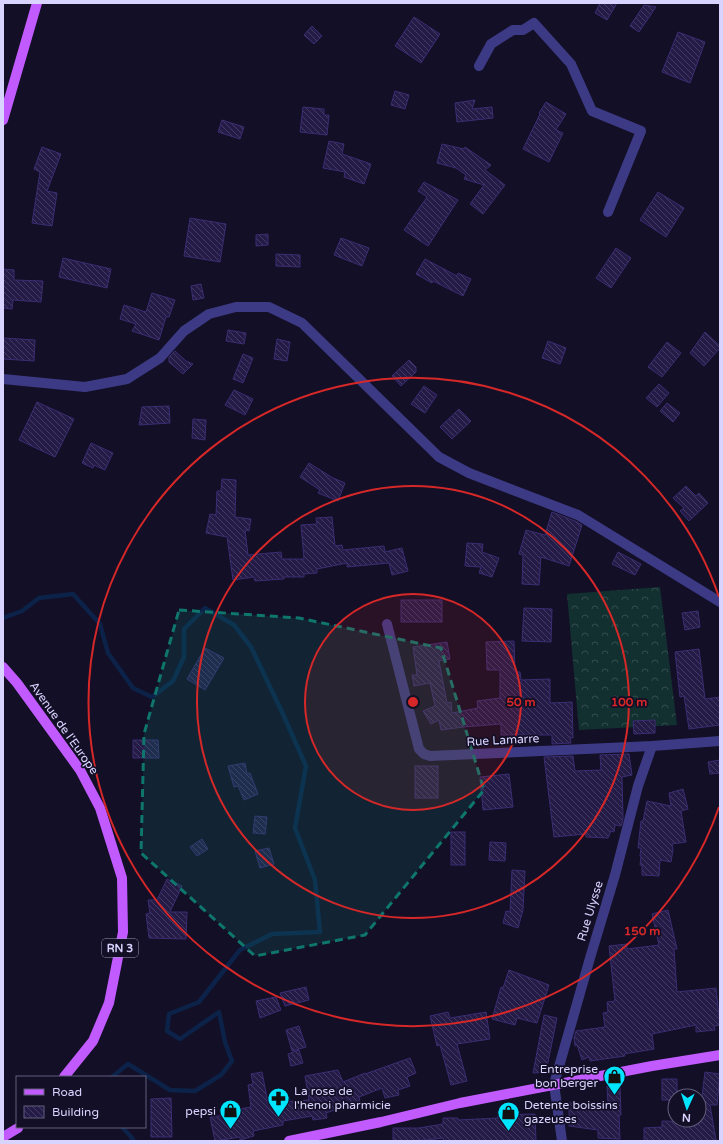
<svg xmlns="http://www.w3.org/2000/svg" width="723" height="1144" viewBox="0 0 723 1144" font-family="'Varela Round',sans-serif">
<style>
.forest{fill:url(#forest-crowns)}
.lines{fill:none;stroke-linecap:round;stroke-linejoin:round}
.stream{stroke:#0c2248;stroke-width:4.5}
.building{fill:url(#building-back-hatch);stroke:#3b2d73}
.minor{stroke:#3d3a85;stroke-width:10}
.major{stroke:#c25bff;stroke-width:10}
.marked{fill:#0f766e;fill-opacity:0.2;stroke:#0f766e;stroke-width:3;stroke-dasharray:8 5;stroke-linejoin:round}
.ring{fill:none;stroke:#d62828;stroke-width:2}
.labels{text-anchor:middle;stroke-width:3.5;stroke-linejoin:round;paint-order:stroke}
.shield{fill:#130f26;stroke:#9e99be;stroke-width:1}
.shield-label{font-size:11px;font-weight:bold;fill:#d9d4ff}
.street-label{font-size:12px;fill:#d9d4ff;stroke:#130f26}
.poi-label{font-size:12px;fill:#d9d4ff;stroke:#130f26;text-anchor:end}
.centre{fill:#d62828;stroke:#130f26;stroke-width:2}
.ring-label{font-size:12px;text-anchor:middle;font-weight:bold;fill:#d62828;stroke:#130f26;stroke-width:3.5;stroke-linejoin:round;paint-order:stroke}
</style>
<defs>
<pattern id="forest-crowns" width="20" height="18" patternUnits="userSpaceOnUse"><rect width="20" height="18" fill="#12302f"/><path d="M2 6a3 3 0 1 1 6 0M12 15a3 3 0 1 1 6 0" fill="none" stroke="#344d4e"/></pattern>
<pattern id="building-back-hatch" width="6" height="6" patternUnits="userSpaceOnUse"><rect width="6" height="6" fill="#241b47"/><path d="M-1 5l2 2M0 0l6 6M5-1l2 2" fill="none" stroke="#433b63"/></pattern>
</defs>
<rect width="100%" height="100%" fill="#130f26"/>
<path class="forest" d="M660,587L677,725L579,730L567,594Z"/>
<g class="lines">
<g class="stream">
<path d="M3,618L22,611L39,598L73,594L100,624L108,653L133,688L152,697L173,681L184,657V629L205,608L234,625L251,647L282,712L306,766L295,828L315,880L320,932L272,934L240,950L199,1002L169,1014L167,1031L180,1039L219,1012L225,1042L232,1061L221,1075L195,1091L170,1090L128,1064L112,1077"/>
<path d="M122,1127L133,1139L132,1141"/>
</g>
</g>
<g class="building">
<path d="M600,3H617L607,20L595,13Z"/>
<path d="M644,5L656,7L639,32L630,26Z"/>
<path d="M414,17L440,34L421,63L395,46Z"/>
<path d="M312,26L322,36L314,44L304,35Z"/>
<path d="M678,32L705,42L690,83L662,72Z"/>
<path d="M395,91L409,95L405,109L391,105Z"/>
<path d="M475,100L472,109L492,107L493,118L457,122L455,103Z"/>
<path d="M546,102L566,114L556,130L563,133L549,162L523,149L540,114L539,113Z"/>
<path d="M303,107L324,109V115H329L327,135L300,132Z"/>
<path d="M222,120L244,127L240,139L218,132Z"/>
<path d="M329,141L344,144L342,154L371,164L364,184L344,177L345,172L323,168Z"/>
<path d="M442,144L464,149L465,147L491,165L485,170L505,185L483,214L470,204L484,185L464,179L466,175L456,168L437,163Z"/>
<path d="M42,147L61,154L47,191L57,193L52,226L32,223L40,172L34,169Z"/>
<path d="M424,182L458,200L428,246L404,230L427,197L418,191Z"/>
<path d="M658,192L684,208L666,237L640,220Z"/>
<path d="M190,218L226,224L220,262L184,256Z"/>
<path d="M268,234V245L256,246V235Z"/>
<path d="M341,238L369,248L362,266L334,255Z"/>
<path d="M616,248L631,258L611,288L596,278Z"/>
<path d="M276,254L300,255V267L276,266Z"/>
<path d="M63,258L111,269L107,288L59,277Z"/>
<path d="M425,259L457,276L458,273L471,279L463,296L433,281L432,283L416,274Z"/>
<path d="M3,269L14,270V280L43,281L41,302L13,300L12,309L3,308Z"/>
<path d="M201,284L204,298L193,300L191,286Z"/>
<path d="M152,293L175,300L169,317H166L159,340L132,331L136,324L120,319L124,305L146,312Z"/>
<path d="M228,330L246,333L244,344L226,341Z"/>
<path d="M705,332L720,346V348L704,366L690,353Z"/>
<path d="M3,338L35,340L34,361L3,359Z"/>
<path d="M277,339L290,342L287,361L274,359Z"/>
<path d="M548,341L566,348L560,364L542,358Z"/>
<path d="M667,342L681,353L662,377L648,367Z"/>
<path d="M175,351L186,361L193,364L183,374L169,362V357Z"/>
<path d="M243,354L253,358L243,383L233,379Z"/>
<path d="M409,360L416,367V372L401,386L392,376Z"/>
<path d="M659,384L669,393L657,407L646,398Z"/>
<path d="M424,386L437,395L425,413L411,404Z"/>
<path d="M234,390L253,399L245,415L225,405Z"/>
<path d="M37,402L74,419L55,457L19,440Z"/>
<path d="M667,403L680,413L673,422L660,411Z"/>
<path d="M169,406L170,423L139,425L142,407Z"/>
<path d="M459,409L471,421L452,439L440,427Z"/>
<path d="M193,419L206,420L205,440L192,438Z"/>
<path d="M91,443L113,453L105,470L94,465L93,468L82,463Z"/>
<path d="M309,463L333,478L345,483L338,501L318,493L320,490L300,477Z"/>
<path d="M222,479L236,480L235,517L251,519L249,531L245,530L248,555L281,552L282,559H304L301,525L317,524L316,518L332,517L335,546L342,545L343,550L384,546L385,552L402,548L408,571L392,575L389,563L347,567V563L317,569V573L304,574V577H284V579L255,581L254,577L233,580L227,537L206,533L210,514L216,515L217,491H221Z"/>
<path d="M686,486L696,496L699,493L708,503L689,521L680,511L684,508L673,498Z"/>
<path d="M552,512L575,521L582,525L569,566L541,557L539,585L522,584L523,555L519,554L526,530L545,535Z"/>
<path d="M467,543L483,544L482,552L499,558L492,577L479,573L481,567L465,566Z"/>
<path d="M618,552L641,564L635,575L612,564Z"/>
<rect x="401" y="600" width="41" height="22"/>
<path d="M524,608L552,609L551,642L522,641Z"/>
<path d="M698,611L700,627L685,630L682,613Z"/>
<path d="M514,641L515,672H520L521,680L550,679V703L572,702L573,738H570L571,743L552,744V735H501V724L463,727L441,730L439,720L431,724L423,711L435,706L430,683L414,686L412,675H417L413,647L447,642L450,659L439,661L447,703L451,702L452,713L478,708L477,701L500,698V670H487L486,642Z"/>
<path d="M205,648L224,658L205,690L187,679Z"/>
<path d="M699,649L705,699L720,697V725L689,729L684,696L680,697L675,652Z"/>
<path d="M655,720V733L634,734L633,721Z"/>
<path d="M133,740H158L159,758H133Z"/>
<path d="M629,754L632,775L622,777L623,819L621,826L615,825L614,832L611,831L608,838L586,837V834L554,837L544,757L573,756L575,771L601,770L600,755Z"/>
<path d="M720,760V773L710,774L708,762Z"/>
<path d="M245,763L247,774L250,773L258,794L244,800L238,786L234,787L228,766Z"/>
<rect x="415" y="766" width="23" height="32"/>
<path d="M509,774L513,807L483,810L480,777Z"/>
<path d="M683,789L688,809L681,811L686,842L672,844L673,850L671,862L660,860L659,876L642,875V865H640L641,856H640L641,848H638L641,821H643L647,801L671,806L669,793Z"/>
<path d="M255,816L267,817L265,834L253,833Z"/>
<rect x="451" y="832" width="14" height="33"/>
<path d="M202,839L208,849L197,856L190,847Z"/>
<path d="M490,842L506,843L505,861L489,860Z"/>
<path d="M269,848L274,864L260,868L255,851Z"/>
<path d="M512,870L525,871L523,910L518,928L503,923L506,911L510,912Z"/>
<path d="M167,879L182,886L170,912H187L186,939L149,938L146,914L150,913L148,900H157Z"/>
<path d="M668,910L677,949H674L677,992L716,988L720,1025L714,1026L715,1030L696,1032V1025L652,1034L654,1049L624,1054L625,1056L590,1061L589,1057L582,1060L577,1045L575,1046L574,1038L576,1031L605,1027L603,1013L608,1012L607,1002L615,1001L609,946L627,944V949L659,945L652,914Z"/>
<path d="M509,970L549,985L537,1023L517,1018L515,1025L492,1019L501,987L503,988Z"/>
<path d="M306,987L309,1000L285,1006L280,993Z"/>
<path d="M276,997L281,1010L260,1018L256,1001Z"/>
<path d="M448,1012L450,1018L486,1012L490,1039L457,1044L467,1081L451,1085L440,1045L437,1046L430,1016Z"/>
<path d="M544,1015L557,1018L546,1072L533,1073Z"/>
<path d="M299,1026L306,1047L292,1051L286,1030Z"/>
<path d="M299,1050L303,1063L291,1066L288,1054Z"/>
<path d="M410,1058L416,1073L407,1077L410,1086L398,1090L399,1095L385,1098L382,1088L359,1097L360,1102L340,1107V1108L326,1113L327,1118L313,1120L312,1116L283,1121V1125L253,1131L254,1136L240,1140V1137L215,1141L210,1117L235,1114L234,1110L251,1107L248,1085L253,1084L251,1074L262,1072L268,1103L309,1100L305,1076L338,1070L343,1082L365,1073V1074Z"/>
<path d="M705,1072L720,1074L717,1105H710L716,1140L709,1141H644V1128L662,1127V1121L697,1122L699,1120Z"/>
<path d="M662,1079H677V1096H675V1100H662Z"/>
<path d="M607,1086H620L621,1115H619L620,1139L598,1138V1130L569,1126V1103L608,1104Z"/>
<path d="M171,1098L172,1137H151V1099Z"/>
<path d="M535,1114L536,1141H444L443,1138L427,1140L393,1141V1128H419L443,1124V1118H458V1120L498,1118V1115Z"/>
</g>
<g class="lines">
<g class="minor">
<path d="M479,66L491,44L513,30H523L534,23L571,64L592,111L641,131L608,212"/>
<path d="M3,379L85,387L127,379L160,358L184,331L209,314L236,307H269L302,323L439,457L469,473L578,515L720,602"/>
<path d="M387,624L419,749L424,754L430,756L652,746L720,741"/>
<path d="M562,1141L554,1084L590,958L615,875L638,786L652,746"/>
</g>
<g class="major">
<path d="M3,120L37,3"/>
<path d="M3,667L17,683L80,770L100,808L122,878L123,932L109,1003L93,1041L64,1077"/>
<path d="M3,1137L18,1128"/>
<path d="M289,1141L381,1122L460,1103L652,1066L720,1055"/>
</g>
</g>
<path class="marked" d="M179,610L299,618L441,648L484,790L365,935L255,956L141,853L144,734Z"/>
<circle cx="413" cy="702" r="108" fill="#d62828" fill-opacity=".12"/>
<g class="ring">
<circle cx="413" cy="702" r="108"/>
<circle cx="413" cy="702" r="216"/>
<path d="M719 807A324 324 0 1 1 719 597"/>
</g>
<defs>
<symbol id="shop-pin" viewBox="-11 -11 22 30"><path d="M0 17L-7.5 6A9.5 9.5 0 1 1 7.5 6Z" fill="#00e5ff" stroke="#130f26"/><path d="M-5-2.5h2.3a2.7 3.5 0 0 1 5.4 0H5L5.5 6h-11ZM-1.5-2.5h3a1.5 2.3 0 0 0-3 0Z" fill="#111"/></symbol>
<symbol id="pharmacy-pin" viewBox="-11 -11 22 30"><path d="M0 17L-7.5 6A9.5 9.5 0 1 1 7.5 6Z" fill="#00e5ff" stroke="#130f26"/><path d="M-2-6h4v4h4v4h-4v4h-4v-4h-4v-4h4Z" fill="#111"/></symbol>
</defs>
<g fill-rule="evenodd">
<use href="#shop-pin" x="602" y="1064" width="25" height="34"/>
<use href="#pharmacy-pin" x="266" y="1086" width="25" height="34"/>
<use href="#shop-pin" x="218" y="1098" width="25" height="34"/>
<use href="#shop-pin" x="496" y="1100" width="25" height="34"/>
</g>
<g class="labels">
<rect class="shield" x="102" y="939" width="36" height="18" rx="3"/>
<g class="shield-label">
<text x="120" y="952">RN 3</text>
</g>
<g class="street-label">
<text transform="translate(64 728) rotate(55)" y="4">Avenue de l'Europe</text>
<text transform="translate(503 740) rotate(-3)" y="4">Rue Lamarre</text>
<text transform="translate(590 911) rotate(-73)" y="4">Rue Ulysse</text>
</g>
<g class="poi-label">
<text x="598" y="1073">Entreprise<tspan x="598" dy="14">bon berger</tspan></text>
<text x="294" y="1095" text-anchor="start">La rose de<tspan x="294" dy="14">l'henoi pharmicie</tspan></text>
<text x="524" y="1109" text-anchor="start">Detente boissins<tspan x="524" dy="14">gazeuses</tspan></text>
<text x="216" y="1115">pepsi</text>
</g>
</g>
<circle cx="413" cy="702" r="6" class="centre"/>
<g class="ring-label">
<text x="521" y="706">50 m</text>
<text x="629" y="706">100 m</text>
<text x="642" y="935">150 m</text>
</g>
<rect width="723" height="1144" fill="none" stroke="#d9d4ff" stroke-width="8"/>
<rect x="16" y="1076" width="130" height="52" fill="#130f26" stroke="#625e7d"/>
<rect x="24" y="1089" width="20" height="6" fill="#c25bff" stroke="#625e7d"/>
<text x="52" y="1096" font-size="12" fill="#d9d4ff">Road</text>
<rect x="24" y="1106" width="20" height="12" fill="url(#building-back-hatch)" stroke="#625e7d"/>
<text x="52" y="1116" font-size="12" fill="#d9d4ff">Building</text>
<g transform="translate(687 1108) rotate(183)"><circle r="19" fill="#130f26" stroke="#625e7d"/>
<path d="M0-3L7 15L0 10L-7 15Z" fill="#00e5ff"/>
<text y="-6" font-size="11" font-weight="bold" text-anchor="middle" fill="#d9d4ff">N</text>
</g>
</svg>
